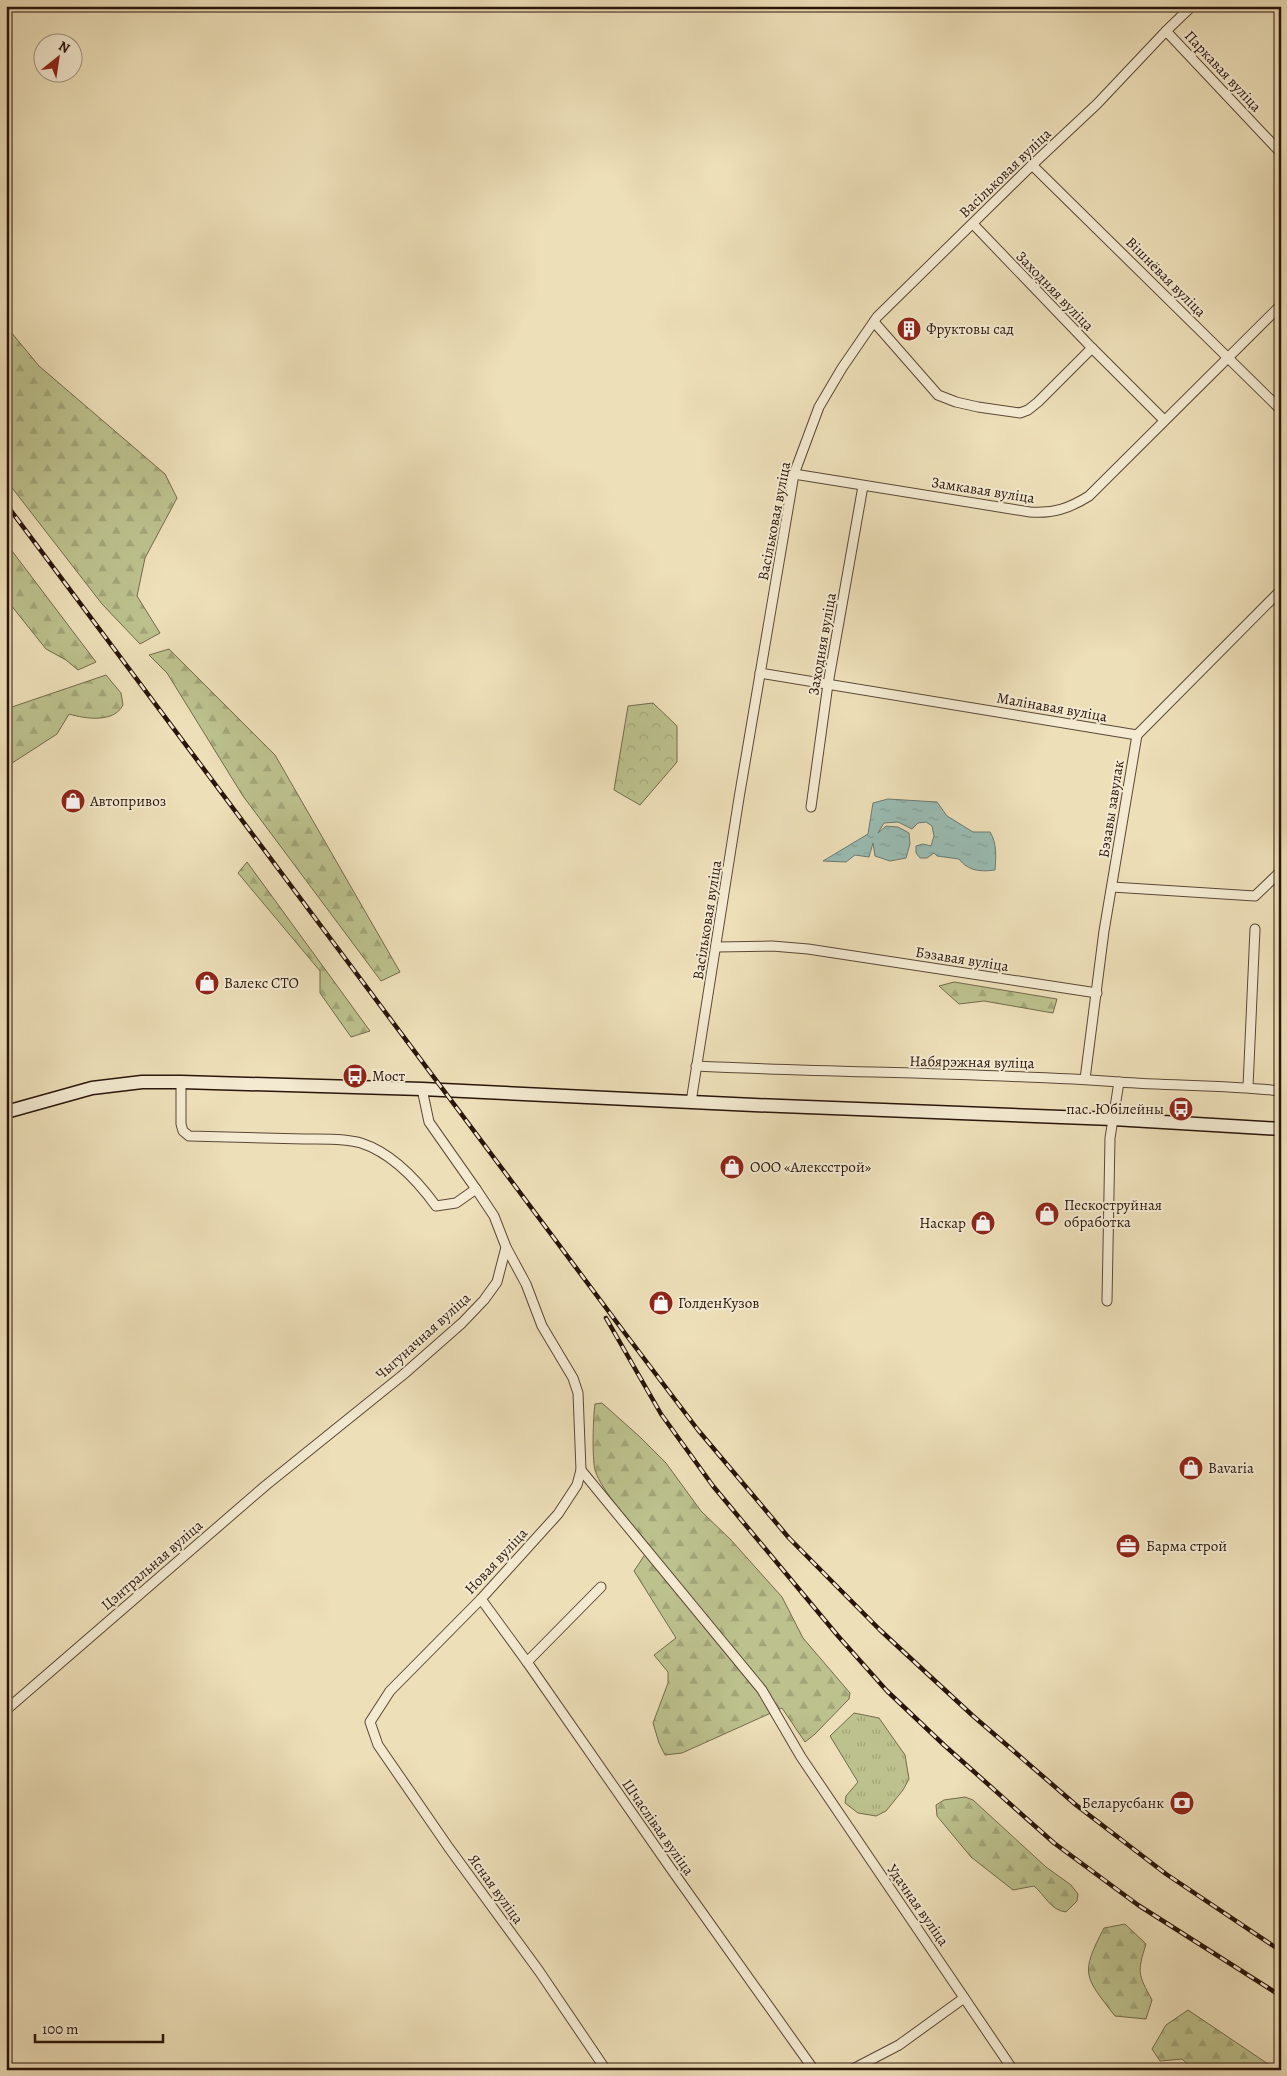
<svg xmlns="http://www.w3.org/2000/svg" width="1287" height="2076" viewBox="0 0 1287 2076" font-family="Alegreya,serif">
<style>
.grass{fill:url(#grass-tufts);stroke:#736a4c}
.forest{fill:url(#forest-firs);stroke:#736a4c}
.park{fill:url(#park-crowns);stroke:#736a4c}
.water{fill:url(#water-ripples);stroke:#6d7970}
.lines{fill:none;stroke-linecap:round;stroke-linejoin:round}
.street-casing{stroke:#5b4736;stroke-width:11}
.secondary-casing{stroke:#2a140b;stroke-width:15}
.street{stroke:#f3ead1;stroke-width:9}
.secondary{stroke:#f3ead1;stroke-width:12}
.rail-casing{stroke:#2a140b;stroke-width:4.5}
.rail{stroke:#f3ead1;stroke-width:2.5;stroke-dasharray:8;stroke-linecap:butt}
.labels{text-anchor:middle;stroke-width:4;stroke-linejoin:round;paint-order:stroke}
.street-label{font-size:15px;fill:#2a140b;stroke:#f3ead1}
.poi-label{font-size:15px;fill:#2a140b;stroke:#f3ead1;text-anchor:start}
</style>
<defs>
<pattern id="grass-tufts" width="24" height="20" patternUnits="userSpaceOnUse" patternTransform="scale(1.25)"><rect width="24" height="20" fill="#bcc18d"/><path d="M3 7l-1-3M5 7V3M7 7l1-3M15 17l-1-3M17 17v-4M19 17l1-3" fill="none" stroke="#a2a578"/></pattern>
<pattern id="forest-firs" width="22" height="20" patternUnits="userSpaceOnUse" patternTransform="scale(1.25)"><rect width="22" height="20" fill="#bcc18d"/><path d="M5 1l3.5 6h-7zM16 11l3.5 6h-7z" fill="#a2a578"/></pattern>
<pattern id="park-crowns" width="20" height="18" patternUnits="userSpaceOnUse" patternTransform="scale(1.25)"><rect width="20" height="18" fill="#bcc18d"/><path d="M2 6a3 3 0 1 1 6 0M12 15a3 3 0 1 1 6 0" fill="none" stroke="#a2a578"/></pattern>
<pattern id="water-ripples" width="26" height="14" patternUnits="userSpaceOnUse" patternTransform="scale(1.25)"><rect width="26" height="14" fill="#99bcb3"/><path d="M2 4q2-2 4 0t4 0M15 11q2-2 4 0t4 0" fill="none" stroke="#84a199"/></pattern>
</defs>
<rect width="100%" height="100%" fill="#eddfb8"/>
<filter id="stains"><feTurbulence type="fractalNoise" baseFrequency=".004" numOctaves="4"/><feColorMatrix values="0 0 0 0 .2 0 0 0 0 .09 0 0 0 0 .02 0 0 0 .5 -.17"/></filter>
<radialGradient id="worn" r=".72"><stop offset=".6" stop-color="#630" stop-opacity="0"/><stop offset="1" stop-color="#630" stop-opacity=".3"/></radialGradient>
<path class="grass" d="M854,1713L879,1718L905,1755L909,1779L903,1790L886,1811L876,1816L858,1813L845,1803L846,1796L858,1782L830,1736Z"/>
<g class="forest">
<path d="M6,326L39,366L165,474L177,498L145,558L137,596L160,633L140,644L102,604L6,480Z"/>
<path d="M6,543L96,662L78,670L66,660L46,649L6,599Z"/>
<path d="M169,649L275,755L400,972L381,981L243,796L167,673L149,655Z"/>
<path d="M106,675L121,693L123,705C114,723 86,719 69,714L57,734L6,767V709Z"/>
<path d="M247,862L370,1031L351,1037L320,993V971L238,873Z"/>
<path d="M954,982L1057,999L1053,1013L984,1001L959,1004L939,986Z"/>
<path d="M602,1403L640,1437L666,1463L701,1511L731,1540L782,1597L803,1638L850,1693L849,1699L815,1734L805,1742L782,1708L682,1753L665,1755L659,1743L653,1723L668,1683V1672L654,1655L676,1638L634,1571L646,1553L649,1545C635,1527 601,1491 595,1470C592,1457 593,1418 595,1404Z"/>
<path d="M965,1797L973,1800L1046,1867L1071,1885L1078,1894L1077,1901L1066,1912C1050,1910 1045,1895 1034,1886L1013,1890L971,1857L937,1816L936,1805L944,1800Z"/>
<path d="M1125,1924L1146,1944C1137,1973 1138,1974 1152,2000L1146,2019L1115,2016C1084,1976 1080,1974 1104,1928Z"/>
<path d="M1188,2010L1277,2070H1194L1182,2059L1160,2061L1152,2049L1166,2025Z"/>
</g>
<path class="park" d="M653,703L677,726V762L640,805L614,790L628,706Z"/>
<path class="water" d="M888,799L937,802L947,816L973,832H990C997,843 996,857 995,870C981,872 968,871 959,859L937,856L934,853L927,858H920L916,853V846L923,844L931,846L934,836L932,826L926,822L918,823L912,829L898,822L884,823L878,833L886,826L898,827L909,833L910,844L906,858L890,861L875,856L873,843L869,857L855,855L846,862L823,861L868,834L873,803Z"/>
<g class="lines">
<defs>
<g id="street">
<path d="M1166,31L1281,153"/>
<path d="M1032,165L1281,410"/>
<path d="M874,322L938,395L956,402L978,407L1020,413L1028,410L1038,402L1092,348L973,224"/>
<path d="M1092,348L1164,420"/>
<path d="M794,474L1030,512C1053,514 1070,508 1089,496L1281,305"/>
<path d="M760,673L1137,735L1281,590"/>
<path d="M811,807L828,684L863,486"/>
<path d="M1112,887L1255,896L1281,871"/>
<path d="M717,947L772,946L808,949L1097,993"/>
<path d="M696,1066C837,1073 978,1072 1119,1082C1173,1086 1227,1085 1281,1091"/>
<path d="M1085,1079L1104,931L1137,735"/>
<path d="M1248,1087L1255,929"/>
<path d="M422,1089L429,1122L476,1189"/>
<path d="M691,1102L739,798L794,474L819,407L842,368L877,317L1032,165L1097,104L1166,31L1192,6"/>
<path d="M506,1247L526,1284L542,1326L573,1378L578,1393L581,1470L577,1485L558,1514L481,1599L390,1691L370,1722L378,1745L449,1848L539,1971L606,2070"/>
<path d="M1107,1301L1110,1138L1119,1082"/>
<path d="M581,1470L762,1690L801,1757L1013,2070"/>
<path d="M481,1599L527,1662L669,1866L814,2070"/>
<path d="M527,1662L601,1587"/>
<path d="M6,1710L265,1486L404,1374L462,1323L484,1300L497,1282L506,1247L494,1216L476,1189L456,1203L436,1206C417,1180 392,1153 361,1143C346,1138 320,1139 304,1139C266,1138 227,1137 189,1136L183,1131L181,1124V1082"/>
<path d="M851,2070L899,2045L964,1998"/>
</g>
<path id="secondary" d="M6,1112L92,1088L142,1082H181L422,1089L754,1105L1113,1119L1281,1129"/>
</defs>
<use href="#street" class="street-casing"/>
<use href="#secondary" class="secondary-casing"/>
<use href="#street" class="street"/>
<use href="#secondary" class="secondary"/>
<defs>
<g id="rail">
<path d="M6,504L624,1332L698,1430L789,1538L880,1630L972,1715L1076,1805L1166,1874L1281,1951"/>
<path d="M606,1318L661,1414L713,1486L838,1636L887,1691L944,1745L1054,1843L1138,1905L1281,1996"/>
</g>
</defs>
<use href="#rail" class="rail-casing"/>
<use href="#rail" class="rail"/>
</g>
<defs>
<symbol id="building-disc" viewBox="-11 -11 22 22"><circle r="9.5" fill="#8f2418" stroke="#f3ead1"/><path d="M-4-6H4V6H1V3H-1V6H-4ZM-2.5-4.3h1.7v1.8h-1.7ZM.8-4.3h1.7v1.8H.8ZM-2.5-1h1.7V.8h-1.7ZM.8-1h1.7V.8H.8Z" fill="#fff"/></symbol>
<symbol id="shop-disc" viewBox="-11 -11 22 22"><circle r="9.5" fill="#8f2418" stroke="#f3ead1"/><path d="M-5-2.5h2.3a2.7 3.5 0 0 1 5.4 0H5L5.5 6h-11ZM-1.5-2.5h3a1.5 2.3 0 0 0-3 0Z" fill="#fff"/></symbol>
<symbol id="bus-disc" viewBox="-11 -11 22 22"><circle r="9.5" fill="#8f2418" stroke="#f3ead1"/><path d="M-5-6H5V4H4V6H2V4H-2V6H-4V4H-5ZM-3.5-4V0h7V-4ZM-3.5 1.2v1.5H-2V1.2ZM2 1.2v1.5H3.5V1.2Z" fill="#fff"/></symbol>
<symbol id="office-disc" viewBox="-11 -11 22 22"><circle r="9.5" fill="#8f2418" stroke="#f3ead1"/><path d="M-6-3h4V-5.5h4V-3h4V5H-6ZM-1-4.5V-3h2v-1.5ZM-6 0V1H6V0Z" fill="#fff"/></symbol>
<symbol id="bank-disc" viewBox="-11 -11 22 22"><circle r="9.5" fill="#8f2418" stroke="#f3ead1"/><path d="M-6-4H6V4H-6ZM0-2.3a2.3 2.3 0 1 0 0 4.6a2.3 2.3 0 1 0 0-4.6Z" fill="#fff"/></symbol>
</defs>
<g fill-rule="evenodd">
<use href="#building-disc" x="895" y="315" width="28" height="28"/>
<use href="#shop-disc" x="59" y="787" width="28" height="28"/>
<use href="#shop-disc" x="193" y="969" width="28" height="28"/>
<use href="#bus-disc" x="341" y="1062" width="28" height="28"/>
<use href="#bus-disc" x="1167" y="1095" width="28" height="28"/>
<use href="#shop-disc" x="718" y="1153" width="28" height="28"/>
<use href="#shop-disc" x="1033" y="1200" width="28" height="28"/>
<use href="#shop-disc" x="969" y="1209" width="28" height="28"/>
<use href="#shop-disc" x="647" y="1289" width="28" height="28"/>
<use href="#shop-disc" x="1177" y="1454" width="28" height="28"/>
<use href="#office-disc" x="1114" y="1532" width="28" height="28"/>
<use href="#bank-disc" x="1168" y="1789" width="28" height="28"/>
</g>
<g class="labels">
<g class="street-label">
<text transform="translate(1223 71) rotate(47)" y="5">Паркавая вуліца</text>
<text transform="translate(1005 173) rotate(-44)" y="5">Васільковая вуліца</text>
<text transform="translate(1166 277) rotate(45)" y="5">Вішнёвая вуліца</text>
<text transform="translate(1055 291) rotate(46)" y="5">Заходняя вуліца</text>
<text transform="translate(983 490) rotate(9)" y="5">Замкавая вуліца</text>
<text transform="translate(774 521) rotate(-79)" y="5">Васільковая вуліца</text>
<text transform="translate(822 644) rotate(-80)" y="5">Заходняя вуліца</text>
<text transform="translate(1052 707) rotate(10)" y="5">Малінавая вуліца</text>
<text transform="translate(1111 809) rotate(-81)" y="5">Бэзавы завулак</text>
<text transform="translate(707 920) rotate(-81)" y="5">Васільковая вуліца</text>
<text transform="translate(962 959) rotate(9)" y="5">Бэзавая вуліца</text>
<text transform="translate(972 1062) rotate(1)" y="5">Набярэжная вуліца</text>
<text transform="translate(423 1336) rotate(-42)" y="5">Чыгуначная вуліца</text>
<text transform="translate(496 1561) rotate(-47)" y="5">Новая вуліца</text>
<text transform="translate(152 1565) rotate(-41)" y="5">Цэнтральная вуліца</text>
<text transform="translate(658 1827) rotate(55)" y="5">Шчаслівая вуліца</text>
<text transform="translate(496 1889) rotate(54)" y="5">Ясная вуліца</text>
<text transform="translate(918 1905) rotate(55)" y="5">Удачная вуліца</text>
</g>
<g class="poi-label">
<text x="926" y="334">Фруктовы сад</text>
<text x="90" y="806">Автопривоз</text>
<text x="224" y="988">Валекс СТО</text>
<text x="372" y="1081">Мост</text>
<text x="1164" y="1114" text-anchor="end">пас. Юбілейны</text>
<text x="750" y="1172">ООО «Алексстрой»</text>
<text x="1064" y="1210">Пескоструйная<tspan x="1064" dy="17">обработка</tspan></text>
<text x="966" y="1228" text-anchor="end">Наскар</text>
<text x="678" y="1308">ГолденКузов</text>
<text x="1208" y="1473">Bavaria</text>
<text x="1146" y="1551">Барма строй</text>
<text x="1164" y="1808" text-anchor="end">Беларусбанк</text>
</g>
</g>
<rect width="1287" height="2076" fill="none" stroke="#eddfb8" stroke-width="25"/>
<rect x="8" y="8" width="1272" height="2061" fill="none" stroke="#2a140b" stroke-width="2.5"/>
<rect x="12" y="12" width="1262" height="2051" fill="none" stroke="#2a140b"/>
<g transform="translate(58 58) rotate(30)"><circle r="24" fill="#f3ead1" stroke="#a39482"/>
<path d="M0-4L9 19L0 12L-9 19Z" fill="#8f2418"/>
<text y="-8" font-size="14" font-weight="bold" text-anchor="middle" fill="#2a140b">N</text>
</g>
<path d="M35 2034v8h128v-8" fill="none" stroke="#2a140b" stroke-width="2.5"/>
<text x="42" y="2034" font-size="15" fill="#2a140b" stroke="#f3ead1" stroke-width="4" paint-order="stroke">100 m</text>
<rect width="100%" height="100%" filter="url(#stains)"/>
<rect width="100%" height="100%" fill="url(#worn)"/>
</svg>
